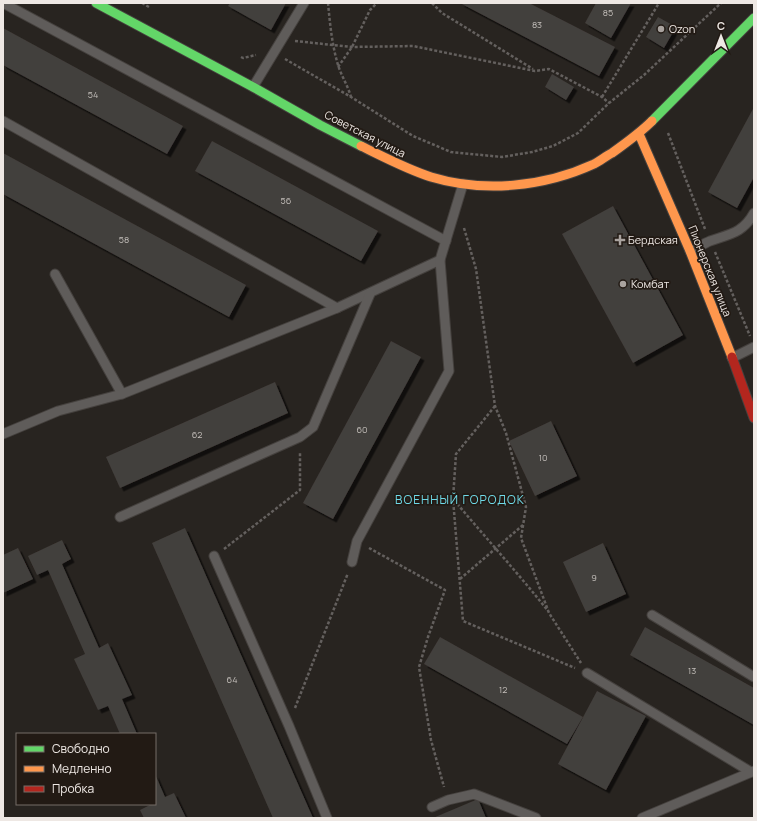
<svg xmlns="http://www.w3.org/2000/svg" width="757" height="821" viewBox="0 0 757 821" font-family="Manrope,sans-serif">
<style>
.building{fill:#433f3c;filter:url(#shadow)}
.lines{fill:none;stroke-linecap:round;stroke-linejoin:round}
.lane-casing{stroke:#45413e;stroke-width:11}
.fast-casing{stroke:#45413e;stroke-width:11}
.slow-casing{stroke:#45413e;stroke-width:11}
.jam-casing{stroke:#45413e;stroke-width:11}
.path{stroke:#64605e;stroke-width:2.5;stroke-dasharray:3 2;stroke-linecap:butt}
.lane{stroke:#5f5c5a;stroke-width:9}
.fast{stroke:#63d668;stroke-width:9}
.slow{stroke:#ff974d;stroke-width:9}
.jam{stroke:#b3261e;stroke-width:9}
.poi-dot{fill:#a9a39f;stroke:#221a14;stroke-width:1.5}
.labels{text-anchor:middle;stroke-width:3.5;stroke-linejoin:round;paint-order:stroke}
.number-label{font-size:9px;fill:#c3beba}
.poi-label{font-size:11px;fill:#eee8e4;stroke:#221a14;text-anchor:start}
.street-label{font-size:11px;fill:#eee8e4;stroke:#221a14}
.neighbourhood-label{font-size:12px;letter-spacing:1px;fill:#6fdae8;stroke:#221a14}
</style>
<defs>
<filter id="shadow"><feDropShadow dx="3.5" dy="3.5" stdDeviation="0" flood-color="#0009"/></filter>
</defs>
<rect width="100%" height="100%" fill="#282420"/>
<g class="building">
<path d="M230,3H286L271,30L228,6Z"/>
<path d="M460,3H529L615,47L599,76Z"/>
<path d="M596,3H631L611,38L585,23Z"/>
<path d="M658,17L676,27L664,48L646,37Z"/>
<path d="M3,28L183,126L167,154L3,65Z"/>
<path d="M552,74L574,87L566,100L545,87Z"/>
<path d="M754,107V177L737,208L708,192Z"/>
<path d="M212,141L378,231L361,261L195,171Z"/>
<path d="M3,153L246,285L229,317L3,194Z"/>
<path d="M613,206L683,335L633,363L562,234Z"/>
<path d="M391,341L421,357L333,519L303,503Z"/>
<path d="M275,382L288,413L120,488L106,457Z"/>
<path d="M551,421L577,476L535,496L509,441Z"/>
<path d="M185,528L313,818H273L152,543Z"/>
<path d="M62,540L71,559L62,564L99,648L108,643L132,695L122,699L137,734H120L108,706L98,710L74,659L85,654L48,570L37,575L28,556Z"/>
<path d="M603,543L626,594L586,612L563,562Z"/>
<path d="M18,548L33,579L3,593V555Z"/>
<path d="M645,627L754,688V725L630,655Z"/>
<path d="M440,637L583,717L567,744L424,664Z"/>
<path d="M597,691L646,716L606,790L558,764Z"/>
<path d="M155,774L165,797L174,793L186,818H144L140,810L152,804H155Z"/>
<path d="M478,799L486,818H433Z"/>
</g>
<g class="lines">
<defs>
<g id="lane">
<path d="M3,3L446,241"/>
<path d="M253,87L304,3"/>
<path d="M3,121L337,308"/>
<path d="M690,251C697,248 703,244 710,241C730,234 743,233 754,213"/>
<path d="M55,274L122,394"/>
<path d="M732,358L754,347"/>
<path d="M3,434L58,411L122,394L337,308L440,260L463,184"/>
<path d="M120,517L300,437L313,427L370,294"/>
<path d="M214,556L289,726L327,818"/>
<path d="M352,562L357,541L449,371L440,260"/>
<path d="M652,615L754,677"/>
<path d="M587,673L751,772"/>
<path d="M432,807L448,800L474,794L536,818"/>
<path d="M642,818L754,771"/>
</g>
<g id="fast">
<path d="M96,3L253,87L320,125L361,146"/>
<path d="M652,121L754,18"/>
</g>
<g id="slow">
<path d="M639,134L690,251L732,357"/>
<path d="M361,146C384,157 406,169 431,177C484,193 544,187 594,164C600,161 606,156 612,153C626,143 640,133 652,121"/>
</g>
<path id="jam" d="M732,357L754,418"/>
</defs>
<use href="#lane" class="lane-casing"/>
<use href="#fast" class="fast-casing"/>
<use href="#slow" class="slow-casing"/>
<use href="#jam" class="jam-casing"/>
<g class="path">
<path d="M142,3L149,7"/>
<path d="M328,3C330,24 332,45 338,65C341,75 348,86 351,97"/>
<path d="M432,3L442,13L533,69"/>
<path d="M295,41L352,47L413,46L535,71L549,69L602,97L609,103"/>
<path d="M241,57L243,58L256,55"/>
<path d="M285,59L351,97L413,136L451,152L502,157L532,152L553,146L578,133L609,103L644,75L721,3"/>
<path d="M338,67L352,47L370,10L377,3"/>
<path d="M602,97L659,3"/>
<path d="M668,133L705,229"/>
<path d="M464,228L476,269L495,406L506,433L526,507L521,538L549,613L581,663"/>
<path d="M715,252L750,336"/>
<path d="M495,406L456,454L453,499L463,621L575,668"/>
<path d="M454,500C485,537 518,573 548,611"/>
<path d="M369,548L445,590L428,637L419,667L431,740L444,787"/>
<path d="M224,549L300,490V452"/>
<path d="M460,579L523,525"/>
<path d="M295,708L348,573"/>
</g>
<use href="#lane" class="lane"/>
<use href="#fast" class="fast"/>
<use href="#slow" class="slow"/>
<use href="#jam" class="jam"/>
</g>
<g class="poi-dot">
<circle cx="661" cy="29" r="4"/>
<path d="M618 234h4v4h4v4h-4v4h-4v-4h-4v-4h4z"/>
<circle cx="623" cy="284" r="4"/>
</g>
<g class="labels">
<g class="number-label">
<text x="608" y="16">85</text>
<text x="537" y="28">83</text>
<text x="93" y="98">54</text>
<text x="286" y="204">56</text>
<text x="124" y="243">58</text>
<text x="362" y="433">60</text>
<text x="197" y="438">62</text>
<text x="543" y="461">10</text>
<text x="594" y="581">9</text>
<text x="692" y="674">13</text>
<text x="232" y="683">64</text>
<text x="503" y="693">12</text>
</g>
<g class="poi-label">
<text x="669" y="33">Ozon</text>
<text x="628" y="244">Бердская</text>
<text x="631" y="288">Комбат</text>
</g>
<g class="street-label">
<text transform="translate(365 134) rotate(27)" y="4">Советская улица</text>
<text transform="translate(710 271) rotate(68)" y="4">Пионерская улица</text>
</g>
<g class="neighbourhood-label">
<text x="460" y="504">ВОЕННЫЙ ГОРОДОК</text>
</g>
</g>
<rect width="757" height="821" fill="none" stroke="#eee8e4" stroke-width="8"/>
<rect x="16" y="733" width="140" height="72" fill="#221a14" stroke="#746c67"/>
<rect x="24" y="746" width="20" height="6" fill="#63d668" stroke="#746c67"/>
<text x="52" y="753" font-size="12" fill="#eee8e4">Свободно</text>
<rect x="24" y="766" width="20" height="6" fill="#ff974d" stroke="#746c67"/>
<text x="52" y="773" font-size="12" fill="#eee8e4">Медленно</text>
<rect x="24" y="786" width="20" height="6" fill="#b3261e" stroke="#746c67"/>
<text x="52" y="793" font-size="12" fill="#eee8e4">Пробка</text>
<g transform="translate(721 36)" stroke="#221a14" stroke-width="3" paint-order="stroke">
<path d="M0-3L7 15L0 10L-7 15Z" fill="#eee8e4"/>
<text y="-6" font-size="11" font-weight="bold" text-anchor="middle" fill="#eee8e4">С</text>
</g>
</svg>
